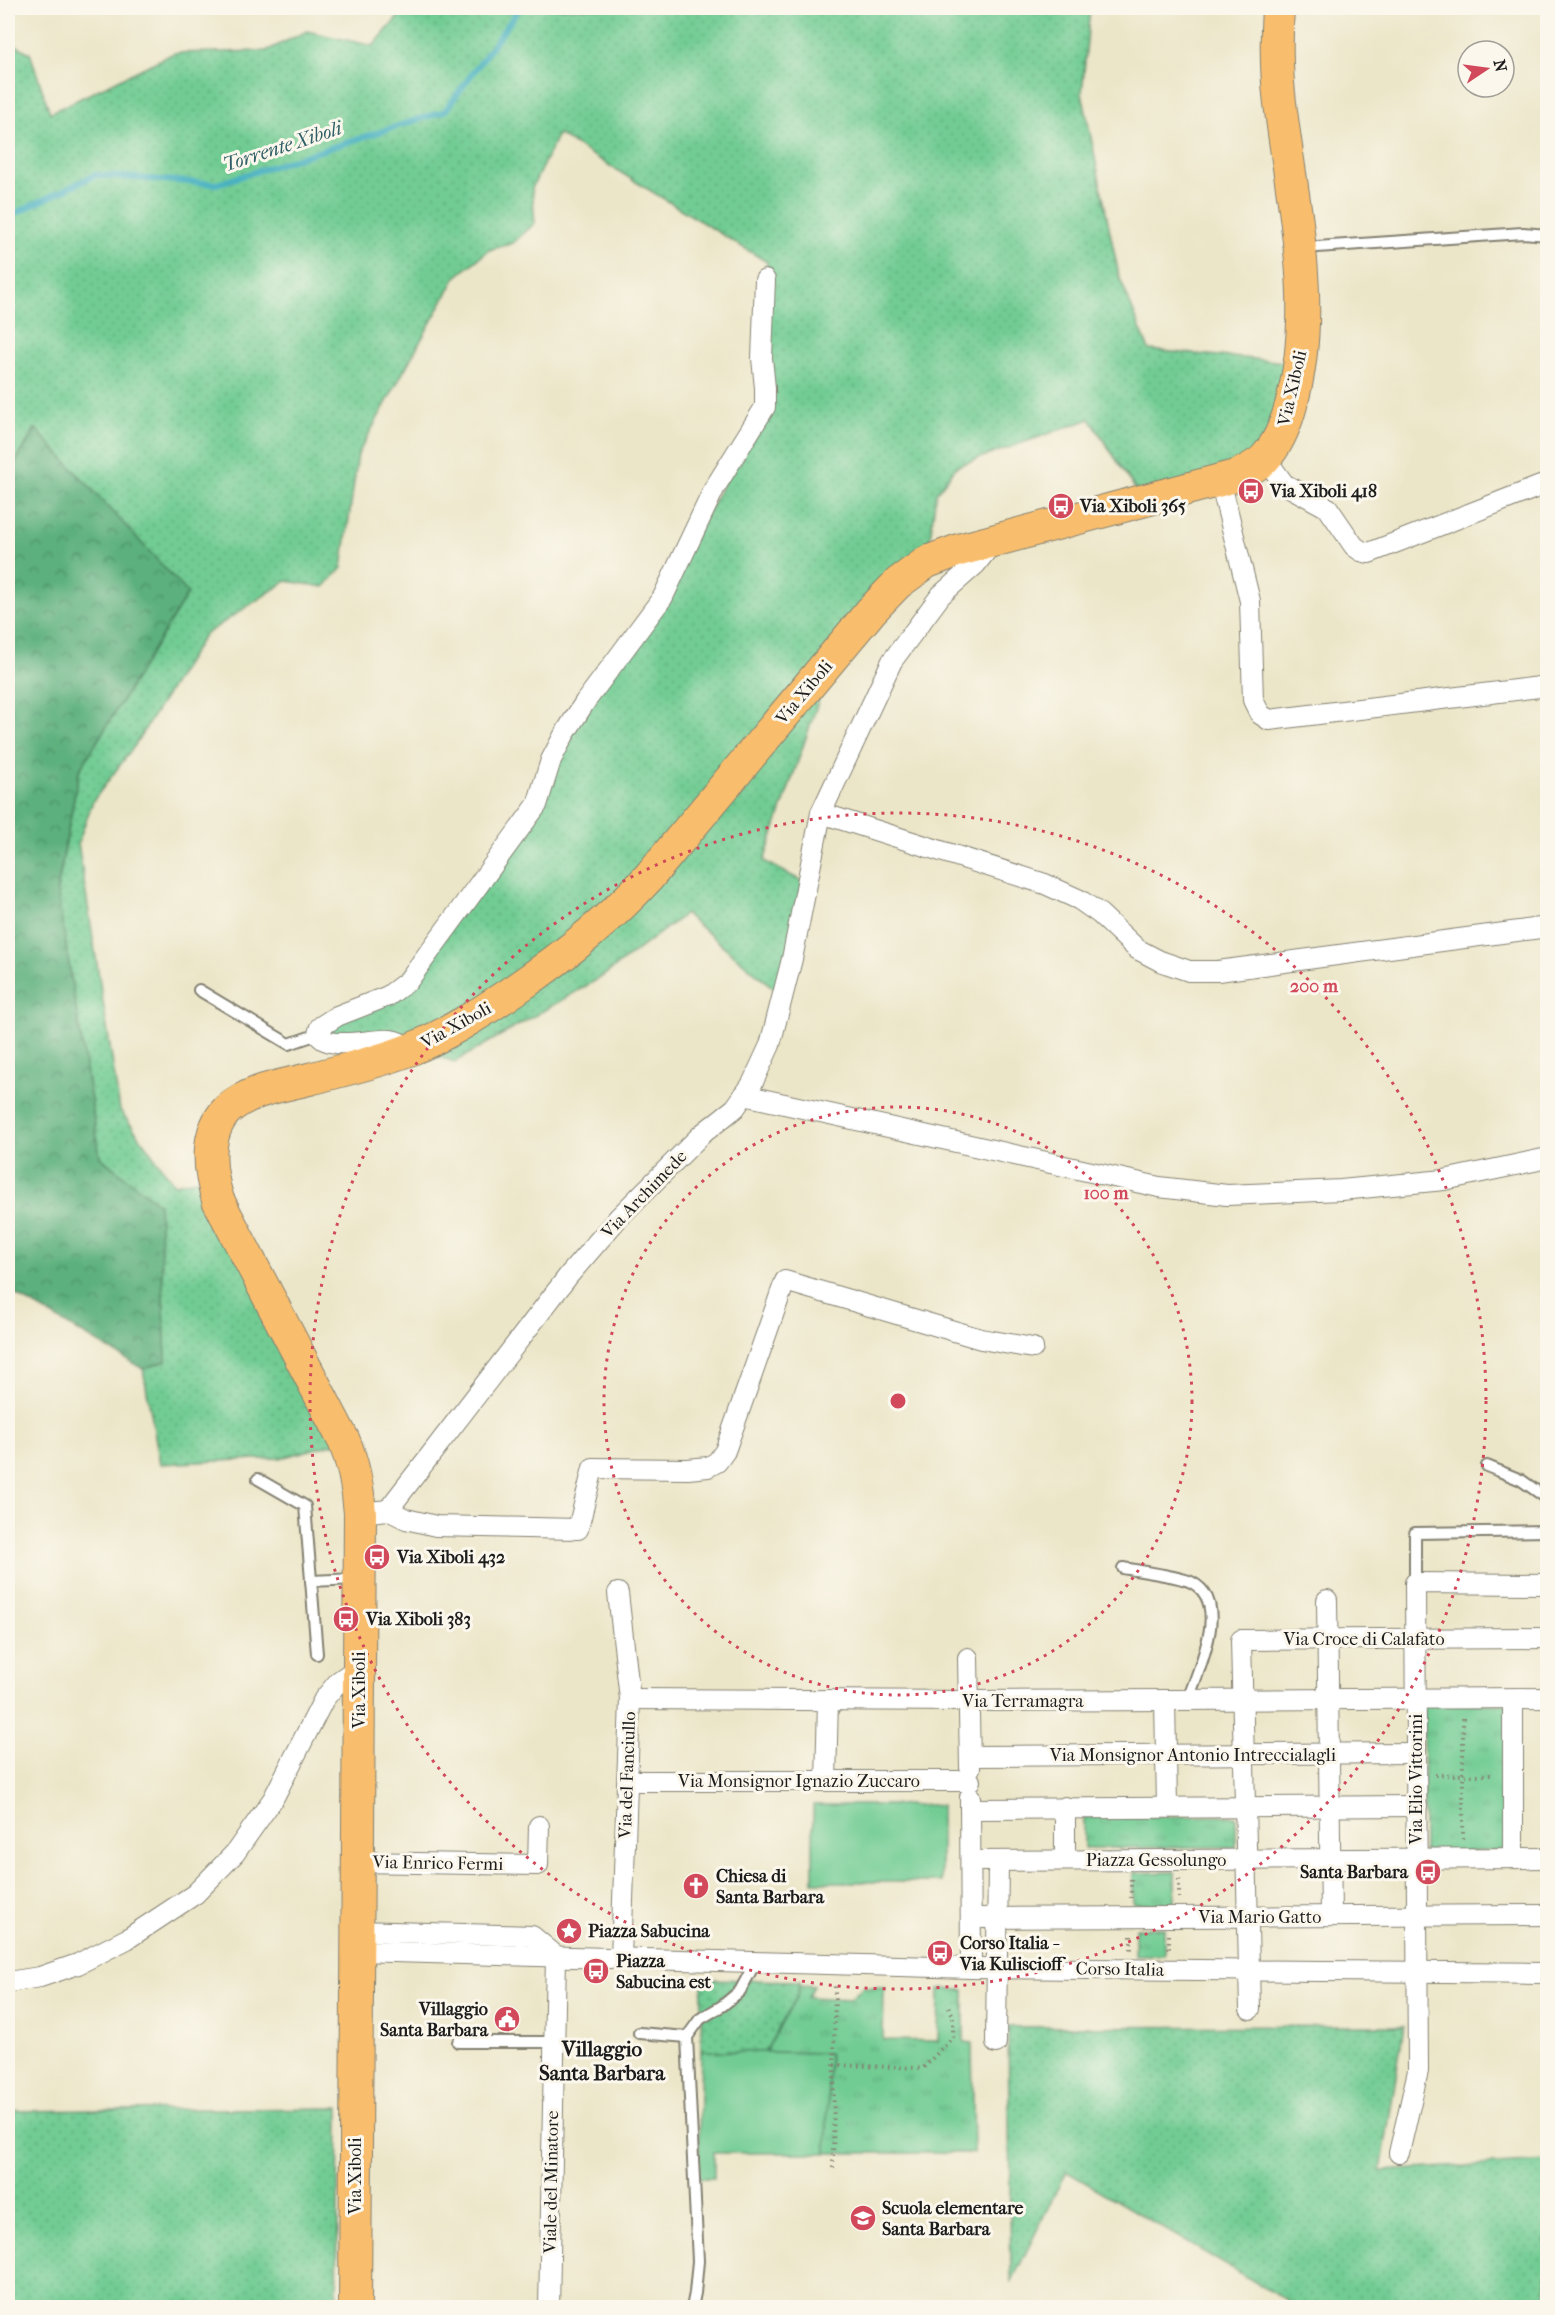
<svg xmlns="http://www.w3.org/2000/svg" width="1555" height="2315" viewBox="0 0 1555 2315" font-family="'IM FELL French Canon',serif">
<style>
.grass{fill:url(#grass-dots);stroke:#467458;stroke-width:1.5}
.forest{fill:url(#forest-crowns);stroke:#3c664c;stroke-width:1.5}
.park{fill:url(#park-tufts);stroke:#467458;stroke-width:1.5}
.pitch{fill:#71cc93;stroke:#467458;stroke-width:1.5}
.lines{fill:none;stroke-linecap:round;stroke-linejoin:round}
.stream{stroke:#43afc1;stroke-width:6}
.lane-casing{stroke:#848172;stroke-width:14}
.street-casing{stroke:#848172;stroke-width:22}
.primary-casing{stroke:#848172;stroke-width:34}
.path{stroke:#848172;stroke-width:4;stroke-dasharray:1.5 4.5;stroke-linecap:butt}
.lane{stroke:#fff;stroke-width:10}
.street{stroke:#fff;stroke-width:20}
.primary{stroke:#f9be6d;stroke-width:32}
.ring{fill:none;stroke:#d1495b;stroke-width:3;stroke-dasharray:3 6}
.labels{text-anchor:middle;stroke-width:6;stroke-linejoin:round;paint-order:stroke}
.street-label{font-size:18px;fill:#1c1c1c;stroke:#fbf7ec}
.poi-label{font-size:18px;font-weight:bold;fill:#1c1c1c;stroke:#fbf7ec;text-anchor:start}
.water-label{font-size:20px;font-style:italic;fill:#2e5e66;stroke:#fbf7ec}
.quarter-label{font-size:21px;font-weight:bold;fill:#1c1c1c;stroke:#fbf7ec}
.centre{fill:#d1495b;stroke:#fbf7ec;stroke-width:3}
.ring-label{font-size:18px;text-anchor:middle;font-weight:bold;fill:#d1495b;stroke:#fbf7ec;stroke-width:6;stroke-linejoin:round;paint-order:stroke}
</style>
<defs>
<pattern id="grass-dots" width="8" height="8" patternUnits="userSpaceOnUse" patternTransform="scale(1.5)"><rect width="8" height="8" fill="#71cc93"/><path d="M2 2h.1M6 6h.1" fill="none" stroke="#61af7e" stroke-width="1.8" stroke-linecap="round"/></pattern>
<pattern id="forest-crowns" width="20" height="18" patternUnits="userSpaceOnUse" patternTransform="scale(1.5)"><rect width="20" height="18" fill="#5cb07d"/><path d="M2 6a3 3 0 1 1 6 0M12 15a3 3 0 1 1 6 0" fill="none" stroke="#4b8e66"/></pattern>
<pattern id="park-tufts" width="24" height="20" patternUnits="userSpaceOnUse" patternTransform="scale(1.5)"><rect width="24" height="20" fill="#71cc93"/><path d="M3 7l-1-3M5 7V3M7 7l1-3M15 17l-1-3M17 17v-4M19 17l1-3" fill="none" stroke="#61af7e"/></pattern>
</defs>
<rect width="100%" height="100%" fill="#fbf7ec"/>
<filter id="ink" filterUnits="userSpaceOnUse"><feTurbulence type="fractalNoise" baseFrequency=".0167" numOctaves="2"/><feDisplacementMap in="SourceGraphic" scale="12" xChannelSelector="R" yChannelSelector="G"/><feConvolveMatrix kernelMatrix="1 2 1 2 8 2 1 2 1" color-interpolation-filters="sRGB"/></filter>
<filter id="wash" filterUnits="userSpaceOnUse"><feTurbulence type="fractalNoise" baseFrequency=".008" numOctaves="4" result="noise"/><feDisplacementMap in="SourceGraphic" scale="24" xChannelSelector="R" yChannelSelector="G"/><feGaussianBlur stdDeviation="1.35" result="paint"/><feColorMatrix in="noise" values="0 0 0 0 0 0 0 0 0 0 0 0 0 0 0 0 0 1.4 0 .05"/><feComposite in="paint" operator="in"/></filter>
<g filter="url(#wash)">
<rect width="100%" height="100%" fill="#ece6c9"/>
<g class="grass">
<path d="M403,8H1090L1082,93L1119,276L1149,350L1300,363L1265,458L1143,501L1090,419L957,466L936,493L927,562L834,655L764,861L807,884L783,996L685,914L603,976L455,1062L411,1049L318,1034L388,996L537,805L551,760L663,597L759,417L767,262L558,134L532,188L535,223L513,243L489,250L456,277L358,454L342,568L324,587L286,581L204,635L135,745L93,801L78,843L120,1110L174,1184L211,1177L344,1441L280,1458L160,1464L143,1369L166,1361L159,1204L100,1157L57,891L79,771L187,593L35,429L8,474V41L30,53L50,113L174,53L266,51L307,31L373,46L400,15Z"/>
<path d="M702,1979L800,1981L797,1997L765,2052L701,2051Z"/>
<path d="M1404,2026L1381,2171L1547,2161V2307H1292L1289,2302L1066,2171L1011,2283L1008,2027Z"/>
<path d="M339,2108L337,2307H8V2111Z"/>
</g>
<path class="forest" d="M36,429L188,593L79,771L57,890L100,1157L159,1204L166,1361L143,1369L8,1290V474Z"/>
<g class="park">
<path d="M1423,1704H1508V1851L1424,1852Z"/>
<path d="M1236,1816V1847L1084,1848V1817Z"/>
<path d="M1175,1872V1903L1133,1904V1873Z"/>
<rect x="1135" y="1928" width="29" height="27"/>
<path d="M799,1985L814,1986L808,1997L850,1999L863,1987H884L883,2040L938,2041L939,1989L964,1990V2042L972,2043L974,2153H826L829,2053L765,2052L797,1997Z"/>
</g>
<g class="pitch">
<rect x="813" y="1805" width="128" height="77"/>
<path d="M701,2051L829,2053L826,2153H714V2178H698Z"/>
</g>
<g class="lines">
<path class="stream" d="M8,217L95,175L217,184L445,111L520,8"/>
</g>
</g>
<g filter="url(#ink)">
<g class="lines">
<defs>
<g id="lane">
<path d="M1302,248L1523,233L1548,235"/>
<path d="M199,990L289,1044L318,1034"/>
<path d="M1487,1466L1521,1480L1548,1499"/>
<path d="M258,1479L305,1506L317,1654"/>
<path d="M1123,1568C1139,1571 1179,1576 1191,1582C1232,1602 1198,1669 1188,1700"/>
<path d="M311,1581L356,1579"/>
<path d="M1415,1583V1533L1548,1531"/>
<path d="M639,2033L687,2037"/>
<path d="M458,2042H554"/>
<path d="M692,2308L695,2293L698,2261L687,2037L700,2019L722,2006L740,1991L755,1963"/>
</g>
<g id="street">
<path d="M1265,458L1284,484L1328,508L1354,546L1361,551L1369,553L1548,483"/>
<path d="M1220,480L1250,601L1253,700L1260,714L1269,720L1548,686"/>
<path d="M821,813L1045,884L1080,900L1100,914L1137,949L1160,961L1189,971H1218L1548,927"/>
<path d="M411,1049C404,1044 398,1041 390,1040C371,1038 328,1052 318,1034L320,1027L337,1016L388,996L408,981L537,805L551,760L564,735L585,702L663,597L715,487L765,407V388L762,358L765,280"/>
<path d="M744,1095L1159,1187L1227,1195L1341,1190L1444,1180L1548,1158"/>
<path d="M388,1510L406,1519L436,1526L578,1529L593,1468L688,1469L708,1467L717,1462L725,1451L785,1281L981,1339L1033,1348"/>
<path d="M360,1513L388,1510L569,1275L619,1217L702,1134L735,1108L752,1084L770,1045L792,959L821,813L892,661L941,595L976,564L993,542"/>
<path d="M618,1593L630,1699L621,1958"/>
<path d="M1327,1600L1331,1916"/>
<path d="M968,1658L970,1768"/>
<path d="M630,1699L969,1701L1548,1698"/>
<path d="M1513,1699V1858"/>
<path d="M1165,1700L1167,1806"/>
<path d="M970,1756L1416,1753"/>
<path d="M628,1781H970"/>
<path d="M826,1781L828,1700"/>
<path d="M970,1797L971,1968"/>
<path d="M970,1809L1417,1806"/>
<path d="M1065,1860V1807"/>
<path d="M971,1861L1548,1858"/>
<path d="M358,1862L538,1865L539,1826"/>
<path d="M972,1918L1548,1915"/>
<path d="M357,1931L532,1936L556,1956"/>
<path d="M357,1951L971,1968L1548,1973"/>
<path d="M8,1982L40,1977L78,1964L127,1939L195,1894L235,1853L273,1799L324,1699L339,1681L359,1667"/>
<path d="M1250,2009L1241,1640L1548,1638"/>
<path d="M996,2043L998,1861"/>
<path d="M1399,2153L1418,2071L1415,1583L1548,1584"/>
<path d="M549,2308L556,1956"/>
</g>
<path id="primary" d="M355,2308L360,1513C358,1487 354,1465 344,1441L218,1200C209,1171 204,1133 228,1109C249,1090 282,1086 309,1079C343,1070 376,1063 409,1050C447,1035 482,1012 516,989C564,956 609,921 648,878L871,611L898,583L927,562L959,550L1239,475C1247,470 1259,465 1265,458C1279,443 1286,424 1291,405C1319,306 1292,203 1280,103C1276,71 1276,39 1278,8"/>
</defs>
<use href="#lane" class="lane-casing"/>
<use href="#street" class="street-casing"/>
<use href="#primary" class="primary-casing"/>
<g class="path">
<path d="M1463,1718V1839"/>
<path d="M1435,1775H1494"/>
<path d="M1131,1879V1898"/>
<path d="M1179,1879V1898"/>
<path d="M1169,1935V1951"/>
<path d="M1131,1936V1952"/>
<path d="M834,2065L923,2068L953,2037V2015L946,2003"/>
<path d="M833,2168L835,1983"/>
</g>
<use href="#lane" class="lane"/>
<use href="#street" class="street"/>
<use href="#primary" class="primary"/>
</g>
</g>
<g class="ring">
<circle cx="898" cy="1401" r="294"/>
<circle cx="898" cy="1401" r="588"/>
</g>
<defs>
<symbol id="bus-disc" viewBox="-11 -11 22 22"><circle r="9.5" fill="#d1495b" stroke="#fbf7ec"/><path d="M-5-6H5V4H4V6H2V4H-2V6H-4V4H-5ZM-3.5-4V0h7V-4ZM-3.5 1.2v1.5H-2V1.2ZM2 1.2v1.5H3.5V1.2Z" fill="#fff"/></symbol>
<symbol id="church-disc" viewBox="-11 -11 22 22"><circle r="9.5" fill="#d1495b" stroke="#fbf7ec"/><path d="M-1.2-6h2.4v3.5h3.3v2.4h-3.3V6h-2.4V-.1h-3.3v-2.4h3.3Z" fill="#fff"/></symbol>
<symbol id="sight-disc" viewBox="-11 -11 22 22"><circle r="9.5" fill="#d1495b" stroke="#fbf7ec"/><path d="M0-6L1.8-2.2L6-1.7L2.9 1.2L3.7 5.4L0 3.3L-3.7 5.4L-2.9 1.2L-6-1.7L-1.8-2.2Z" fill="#fff"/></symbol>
<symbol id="civic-disc" viewBox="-11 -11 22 22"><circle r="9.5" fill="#d1495b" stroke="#fbf7ec"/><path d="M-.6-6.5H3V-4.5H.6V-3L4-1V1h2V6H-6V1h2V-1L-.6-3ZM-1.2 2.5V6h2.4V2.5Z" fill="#fff"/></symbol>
<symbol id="school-disc" viewBox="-11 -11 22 22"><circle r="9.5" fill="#d1495b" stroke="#fbf7ec"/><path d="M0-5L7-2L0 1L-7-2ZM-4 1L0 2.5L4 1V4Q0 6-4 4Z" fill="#fff"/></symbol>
</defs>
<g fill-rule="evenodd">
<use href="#bus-disc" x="1236" y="476" width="30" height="30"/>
<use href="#bus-disc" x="1046" y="491" width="30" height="30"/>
<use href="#bus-disc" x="362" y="1542" width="30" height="30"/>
<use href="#bus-disc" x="331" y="1604" width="30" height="30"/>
<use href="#bus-disc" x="1413" y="1857" width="30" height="30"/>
<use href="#church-disc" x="681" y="1871" width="30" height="30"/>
<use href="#sight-disc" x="554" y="1916" width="30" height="30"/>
<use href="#bus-disc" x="925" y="1938" width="30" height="30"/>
<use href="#bus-disc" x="581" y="1956" width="30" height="30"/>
<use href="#civic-disc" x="492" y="2004" width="30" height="30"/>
<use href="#school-disc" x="848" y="2203" width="30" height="30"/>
</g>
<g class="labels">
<g class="street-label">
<text transform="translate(1292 388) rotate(-77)" y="6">Via Xiboli</text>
<text transform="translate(804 692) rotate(-50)" y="6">Via Xiboli</text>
<text transform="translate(456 1025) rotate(-29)" y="6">Via Xiboli</text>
<text transform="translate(644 1194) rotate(-46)" y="6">Via Archimede</text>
<text x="1364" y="1645">Via Croce di Calafato</text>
<text transform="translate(359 1690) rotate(-90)" y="6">Via Xiboli</text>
<text x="1023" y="1707">Via Terramagra</text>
<text x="1193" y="1761">Via Monsignor Antonio Intreccialagli</text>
<text transform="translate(627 1775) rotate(-88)" y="6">Via del Fanciullo</text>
<text transform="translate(1416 1779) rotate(-90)" y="6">Via Elio Vittorini</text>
<text x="799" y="1787">Via Monsignor Ignazio Zuccaro</text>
<text x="1156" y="1866">Piazza Gessolungo</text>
<text transform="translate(438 1863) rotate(1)" y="6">Via Enrico Fermi</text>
<text x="1260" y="1923">Via Mario Gatto</text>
<text transform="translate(1120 1969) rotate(1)" y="6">Corso Italia</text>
<text transform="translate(355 2176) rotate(-90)" y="6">Via Xiboli</text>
<text transform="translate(551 2182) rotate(-89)" y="6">Viale del Minatore</text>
</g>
<g class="poi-label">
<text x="1270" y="497">Via Xiboli 418</text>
<text x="1080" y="512">Via Xiboli 365</text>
<text x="397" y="1563">Via Xiboli 432</text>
<text x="366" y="1625">Via Xiboli 383</text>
<text x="1408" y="1878" text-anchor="end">Santa Barbara</text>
<text x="716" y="1882">Chiesa di<tspan x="716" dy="21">Santa Barbara</tspan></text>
<text x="588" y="1937">Piazza Sabucina</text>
<text x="960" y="1949">Corso Italia -<tspan x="960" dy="21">Via Kuliscioff</tspan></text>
<text x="616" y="1967">Piazza<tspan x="616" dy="21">Sabucina est</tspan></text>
<text x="488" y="2015" text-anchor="end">Villaggio<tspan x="488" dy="21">Santa Barbara</tspan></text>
<text x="882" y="2214">Scuola elementare<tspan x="882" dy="21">Santa Barbara</tspan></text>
</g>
<g class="water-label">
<text transform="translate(282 146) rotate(-18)" y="7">Torrente Xiboli</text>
</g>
<g class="quarter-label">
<text x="602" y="2056">Villaggio<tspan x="602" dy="24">Santa Barbara</tspan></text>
</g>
</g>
<circle cx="898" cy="1401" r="9" class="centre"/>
<g class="ring-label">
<text x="1314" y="992">200 m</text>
<text x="1106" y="1199">100 m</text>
</g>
<rect width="1555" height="2315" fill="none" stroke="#fbf7ec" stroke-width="30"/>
<g transform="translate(1486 69) rotate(77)"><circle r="28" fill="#fbf7ec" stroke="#a29f99" stroke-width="1.5"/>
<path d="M0-4.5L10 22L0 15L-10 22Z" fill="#d1495b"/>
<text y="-9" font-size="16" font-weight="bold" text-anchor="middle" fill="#1c1c1c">N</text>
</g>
</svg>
